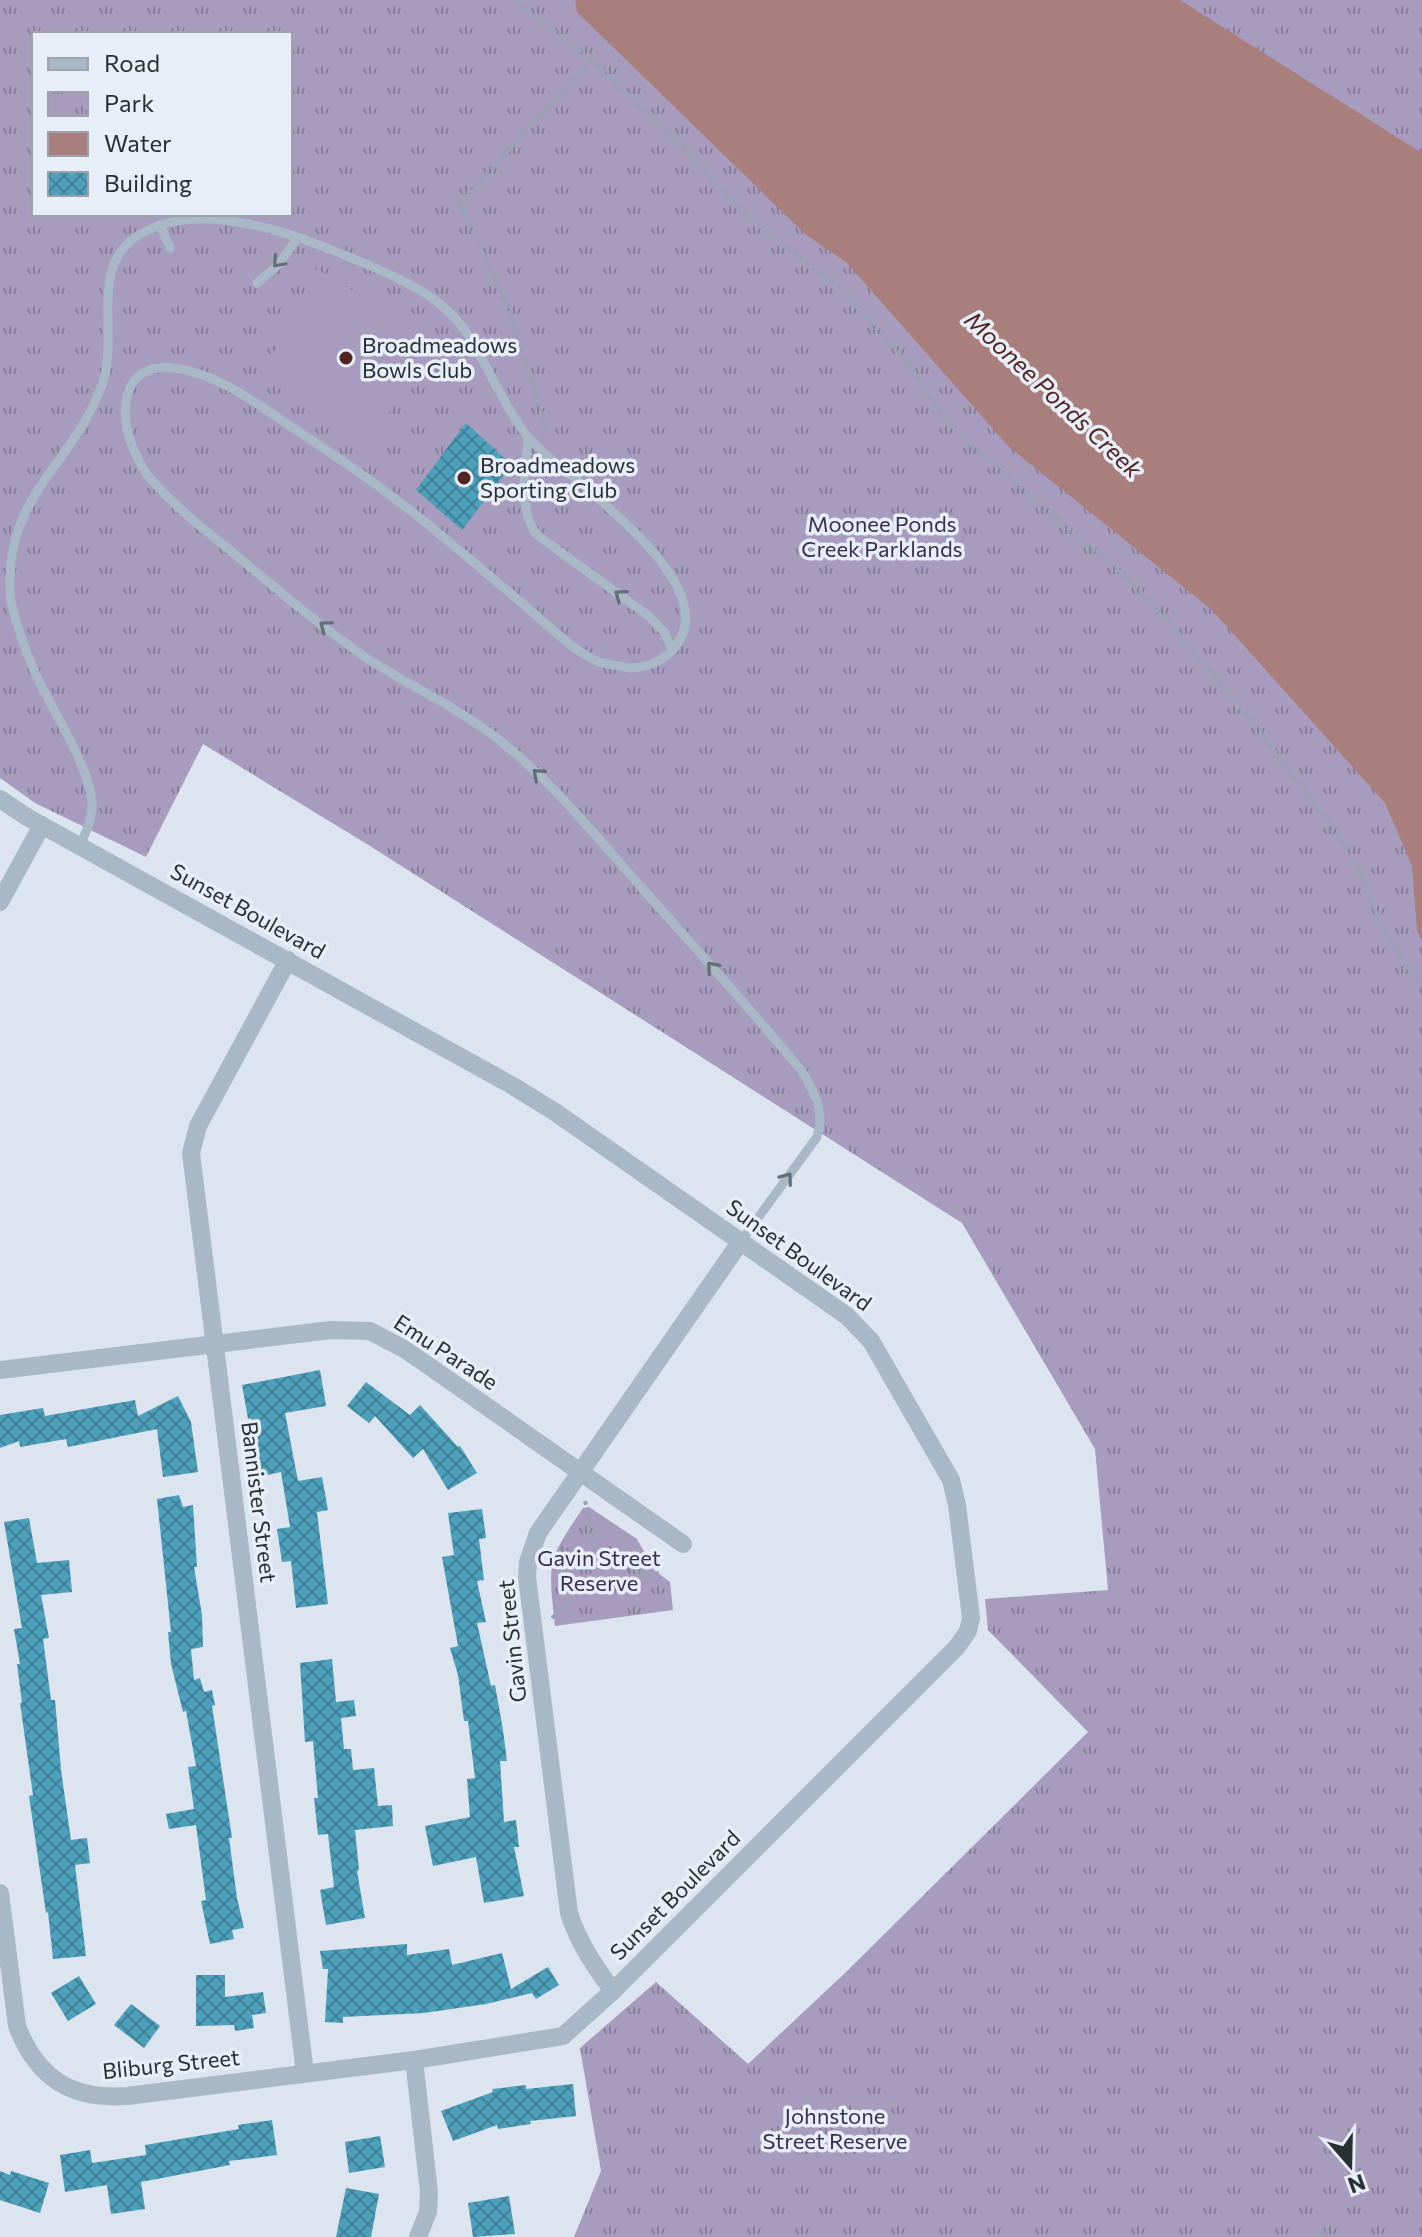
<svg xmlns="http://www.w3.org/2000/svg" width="1422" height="2237" viewBox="0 0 1422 2237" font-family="Commissioner,sans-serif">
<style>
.park{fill:url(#park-tufts);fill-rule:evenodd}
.pitch{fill:#a79cbd}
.water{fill:#a97f7d}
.building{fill:url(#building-cross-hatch)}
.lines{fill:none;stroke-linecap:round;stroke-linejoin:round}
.path{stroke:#93a4b2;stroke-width:4;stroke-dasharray:4 4;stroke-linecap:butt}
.lane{stroke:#a8b8c6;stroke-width:9}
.street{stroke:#a8b8c6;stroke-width:18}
.oneway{stroke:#626d75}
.poi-dot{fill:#512421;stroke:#e7eef7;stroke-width:3}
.labels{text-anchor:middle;stroke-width:7;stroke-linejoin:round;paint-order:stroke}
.poi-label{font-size:22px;fill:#283033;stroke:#e7eef7;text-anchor:start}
.park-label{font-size:22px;fill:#3a2e4f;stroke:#e7eef7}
.street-label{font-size:22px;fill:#283033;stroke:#e7eef7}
.water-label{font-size:24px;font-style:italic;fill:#512421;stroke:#e7eef7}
</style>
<defs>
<pattern id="park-tufts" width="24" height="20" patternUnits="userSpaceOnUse" patternTransform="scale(2)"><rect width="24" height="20" fill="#a79cbd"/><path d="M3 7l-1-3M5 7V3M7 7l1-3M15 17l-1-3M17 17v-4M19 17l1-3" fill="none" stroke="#88809a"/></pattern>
<pattern id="building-cross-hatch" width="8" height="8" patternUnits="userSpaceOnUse" patternTransform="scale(2)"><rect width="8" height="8" fill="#4da0bb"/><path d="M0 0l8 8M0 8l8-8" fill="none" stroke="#408399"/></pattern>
</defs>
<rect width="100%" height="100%" fill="#dbe4ef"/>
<g class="park">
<path d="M0,0H1422V2237H574L601,2171L580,2048L656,1982L748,2064L845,1973L1088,1732L988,1630L985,1599L1108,1590L1095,1449L962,1223L370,846L203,744L146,857L35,803L0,778ZM34,34H290V214H34Z"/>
<path d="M589,1507L637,1539L654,1570L670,1582L673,1610L555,1626C548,1562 547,1561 583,1508Z"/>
</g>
<path class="pitch" d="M316,269L434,339L370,443L261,377Z"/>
<path class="water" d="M575,0H1180L1422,153V940L1417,931L1412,866L1385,803L1212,610L1008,446L847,263L806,235L577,12Z"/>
<g class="building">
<path d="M466,423L512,465L462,530L416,490Z"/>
<path d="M320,1370L326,1406L285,1413L298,1481L322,1477L328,1510L317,1512L328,1604L296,1608L291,1561L282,1562L277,1529L290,1527L281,1472L262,1476L251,1418L248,1419L242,1385Z"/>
<path d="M366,1382L410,1415L420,1405L458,1447L460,1446L477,1473L448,1490L423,1449L413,1458L375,1416L369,1423L347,1406Z"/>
<path d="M178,1396L191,1422L198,1472L163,1477L157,1429L68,1447L66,1439L20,1447L19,1441L0,1448V1415L43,1408L45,1416L135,1400L138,1416Z"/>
<path d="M179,1495L183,1507L193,1505L197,1567H194L202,1615L203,1647L191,1649L194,1680L200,1678L204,1692L212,1690L215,1705L212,1706L232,1838H229L237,1898L244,1928L232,1930L234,1939L210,1944L201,1901L206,1900L196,1825L169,1829L166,1814L194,1809L188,1767L196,1766L186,1711L183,1712L171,1664L168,1632H171L157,1499Z"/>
<path d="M482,1509L486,1538L479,1539L484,1580L477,1581L486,1622L477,1623L491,1686L495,1685L503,1730L507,1761H500L504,1822L516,1820L519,1847H514L524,1896L484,1903L476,1857L433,1866L425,1826L470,1817L467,1779L475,1778L468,1721H464L458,1675L450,1648L458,1646L442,1557L454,1555L448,1513Z"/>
<path d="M29,1518L37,1563L69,1560L72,1592L41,1595L49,1638L43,1639L51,1700H55L61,1770L71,1840L87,1838L90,1863L75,1865L86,1956L53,1959L48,1912L46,1913L29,1796L33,1795L20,1703H22L17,1664H20L14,1629L22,1628L4,1522Z"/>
<path d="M332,1659L336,1702L354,1700L356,1716L341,1718L344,1749H351L353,1770L374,1768L378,1806L392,1805L393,1826L355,1830L359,1870L357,1871L365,1918L326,1925L320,1890L334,1887L328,1834L318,1835L314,1798H318L313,1741L305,1742L300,1663Z"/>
<path d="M407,1944V1955L449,1949L452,1965L502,1953L511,1989L548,1967L559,1985L536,1999L532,1993L486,2004L424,2013L343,2017V2023L325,2022L328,1969H323L320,1951Z"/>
<path d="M196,1975H225V1997L263,1992L266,2013L252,2015L254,2028L235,2031L234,2025L196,2026Z"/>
<path d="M79,1976L96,2004L68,2021L51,1993Z"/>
<path d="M131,2004L160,2026L144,2048L114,2025Z"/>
<path d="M573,2084L576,2116L530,2121L531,2124L498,2129L497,2125L453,2141L441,2111L493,2092L492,2089L526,2085V2089Z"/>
<path d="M272,2120L277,2155L229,2161L230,2165L141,2182L145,2209L111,2214L107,2185L65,2192L60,2155L90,2150L92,2163L146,2155L145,2145L239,2129L238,2125Z"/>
<path d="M380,2136L385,2167L349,2173L345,2142Z"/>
<path d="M0,2171L10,2175L11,2171L49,2183L40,2213L0,2200Z"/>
<path d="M346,2188L379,2194L371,2237H336Z"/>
<path d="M509,2196L515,2234L473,2237L468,2203Z"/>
</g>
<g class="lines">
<g class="path">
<path d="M515,0L592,60L679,143L745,214L837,286L905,360L921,379L931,401L971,445L1132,583L1159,612L1254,723L1338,835L1358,868L1384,932L1422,987"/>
<path d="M541,433L547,430L508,308L460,203L592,60"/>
<path d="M585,1501L597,1552L624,1559L643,1577L659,1573"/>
<path d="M552,1618L572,1598"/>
<path d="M1315,2237L1323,2233L1336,2237"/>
</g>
<g class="lane">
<path d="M160,225L170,248"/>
<path d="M257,283L279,264L297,239"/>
<path d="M528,438C526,469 517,508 537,535L650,617L665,633L672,650"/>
<path d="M80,846C86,832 93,817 92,802C89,765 52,710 36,675C26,652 17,627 11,602C0,498 71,469 102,385C121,333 84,261 146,231C206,201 296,234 354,259C395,276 444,296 468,335C487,365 501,399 522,429C539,453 568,471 590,491C625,523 722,600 671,652C659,663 645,668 629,668C624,667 603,663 599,662C576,652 555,632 537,616C505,589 474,562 442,536C395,496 344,461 292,427C262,407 233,385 199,374C105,342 113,439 156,485C180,511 210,534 237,556C280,592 325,630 371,661C410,686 453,705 490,733C548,776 594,834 641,887C696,949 752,1010 804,1074C816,1096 825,1112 817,1137L741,1241"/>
</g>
<g class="street">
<path d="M0,799L27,817L513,1086L555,1112L847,1316L871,1341L951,1480L957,1505L971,1618L968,1631L957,1647L613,1991L563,2036L414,2060L127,2096C71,2100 37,2078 17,2026L0,1893"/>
<path d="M0,902L42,825"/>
<path d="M288,960L198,1126L191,1153L305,2073"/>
<path d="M0,1370L331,1330L370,1331L406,1350L683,1544"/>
<path d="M613,1991C595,1967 578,1942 569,1913L527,1577L528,1562L538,1533L741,1241"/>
<path d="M414,2060L429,2192L428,2212L418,2237"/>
</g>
</g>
<defs><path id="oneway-chevron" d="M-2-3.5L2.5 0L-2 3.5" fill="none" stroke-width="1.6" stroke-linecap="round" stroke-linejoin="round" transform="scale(2)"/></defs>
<g class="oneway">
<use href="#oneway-chevron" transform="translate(278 262) rotate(132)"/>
<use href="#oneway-chevron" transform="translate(620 595) rotate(-144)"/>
<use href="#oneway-chevron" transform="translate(325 626) rotate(-143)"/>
<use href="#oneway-chevron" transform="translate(538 774) rotate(-138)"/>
<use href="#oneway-chevron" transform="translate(712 967) rotate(-131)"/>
<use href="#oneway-chevron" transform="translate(787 1178) rotate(-54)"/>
</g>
<g class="poi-dot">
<circle cx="346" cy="358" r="8"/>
<circle cx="464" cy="478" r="8"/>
</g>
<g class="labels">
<g class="poi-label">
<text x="362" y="353">Broadmeadows<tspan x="362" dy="25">Bowls Club</tspan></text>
<text x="480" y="473">Broadmeadows<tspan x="480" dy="25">Sporting Club</tspan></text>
</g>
<g class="park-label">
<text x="882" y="532">Moonee Ponds<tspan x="882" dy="25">Creek Parklands</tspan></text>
<text x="599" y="1566">Gavin Street<tspan x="599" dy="25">Reserve</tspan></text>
<text x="835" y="2124">Johnstone<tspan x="835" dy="25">Street Reserve</tspan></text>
</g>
<g class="street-label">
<text transform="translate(248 911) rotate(29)" y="8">Sunset Boulevard</text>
<text transform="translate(799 1255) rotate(36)" y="8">Sunset Boulevard</text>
<text transform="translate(446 1352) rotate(33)" y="8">Emu Parade</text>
<text transform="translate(259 1502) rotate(83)" y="8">Bannister Street</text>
<text transform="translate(512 1641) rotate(-96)" y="8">Gavin Street</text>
<text transform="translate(675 1895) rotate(-45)" y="8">Sunset Boulevard</text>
<text transform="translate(171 2064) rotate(-6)" y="8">Bliburg Street</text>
</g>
<g class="water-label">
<text transform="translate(1053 395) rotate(43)" y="8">Moonee Ponds Creek</text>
</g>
</g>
<rect x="32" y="32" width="260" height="184" fill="#e7eef7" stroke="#9ba2a9" stroke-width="2"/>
<rect x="48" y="58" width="40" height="12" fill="#a8b8c6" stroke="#9ba2a9" stroke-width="2"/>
<text x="104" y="72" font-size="24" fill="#283033">Road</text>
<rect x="48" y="92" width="40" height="24" fill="url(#park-tufts)" stroke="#9ba2a9" stroke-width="2"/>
<text x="104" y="112" font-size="24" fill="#283033">Park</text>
<rect x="48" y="132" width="40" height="24" fill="#a97f7d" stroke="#9ba2a9" stroke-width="2"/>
<text x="104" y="152" font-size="24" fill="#283033">Water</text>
<rect x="48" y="172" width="40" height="24" fill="url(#building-cross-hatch)" stroke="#9ba2a9" stroke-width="2"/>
<text x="104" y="192" font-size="24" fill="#283033">Building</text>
<g transform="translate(1350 2165) rotate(160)" stroke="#e7eef7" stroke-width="6" paint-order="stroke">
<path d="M0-6L14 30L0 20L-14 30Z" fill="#283033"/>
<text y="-12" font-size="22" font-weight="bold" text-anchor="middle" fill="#283033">N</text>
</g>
</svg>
